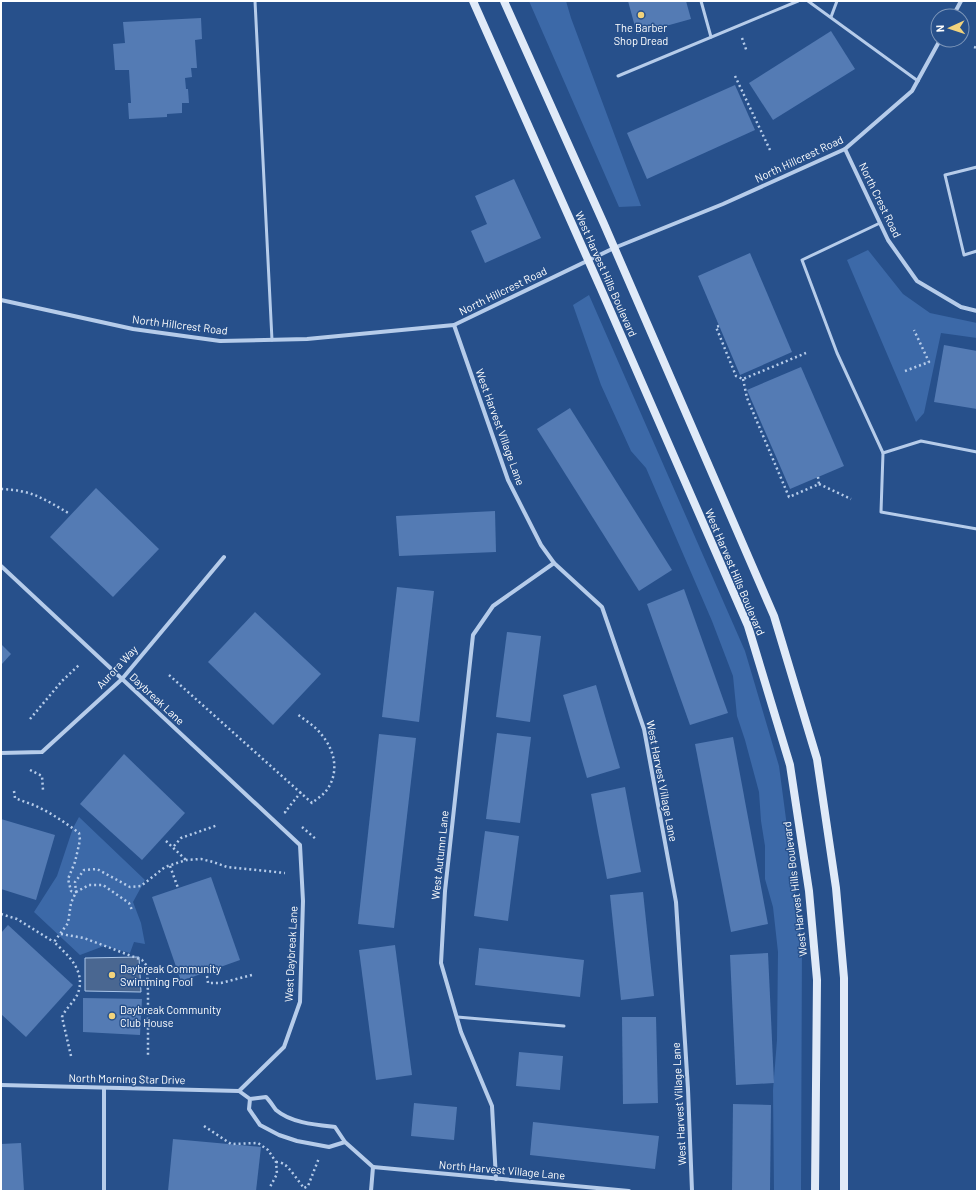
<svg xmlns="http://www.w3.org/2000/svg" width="978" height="1192" viewBox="0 0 978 1192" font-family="Barlow,sans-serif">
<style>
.green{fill:#3c69a8}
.water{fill:#4a6791;stroke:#aac6ea}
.building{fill:#547bb4}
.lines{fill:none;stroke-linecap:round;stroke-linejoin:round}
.path{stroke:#b6ccea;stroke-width:2.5;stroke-dasharray:2 3;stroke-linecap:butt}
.lane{stroke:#b6ccea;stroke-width:3}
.street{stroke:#b6ccea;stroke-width:4}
.secondary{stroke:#e0eaf8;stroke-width:8}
.poi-dot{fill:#f2d37c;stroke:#27508b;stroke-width:1.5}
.labels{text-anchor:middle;stroke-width:3;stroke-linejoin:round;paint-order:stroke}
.poi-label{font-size:11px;fill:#fff;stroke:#27508b;text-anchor:start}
.street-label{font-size:11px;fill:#fff;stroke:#27508b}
</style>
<rect width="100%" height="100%" fill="#27508b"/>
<g class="green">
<path d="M529,1H566L571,18L641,206L619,207Z"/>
<path d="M868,250L903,294L930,313L977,323V338L941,333L924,413L916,422L847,260Z"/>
<path d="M589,295L745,651L779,766L802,940L801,1191H774L773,1090L777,1040L778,952L773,907L765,879V846L761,821L759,792L745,740L737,716L733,676L712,621L646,468L631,451L601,385L573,305Z"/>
<path d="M79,817L145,880L133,902L141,923L145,944L134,942L130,953L104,946L80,955L34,912L57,876L73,828Z"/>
</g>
<path class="water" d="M139,957L141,992L85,991V958Z"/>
<g class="building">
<path d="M628,1H686L691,19L637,34Z"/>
<path d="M201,18L202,39L195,40L197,68H191L192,77L185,78L186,89H188L189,103H182V113L167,114V117L129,119L128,103H131L129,70H115L113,44L125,43L123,22Z"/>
<path d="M831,31L855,69L773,120L749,83Z"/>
<path d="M735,85L755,130L647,179L627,133Z"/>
<path d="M514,179L541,238L485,263L471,231L487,224L475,196Z"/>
<path d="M750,253L792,352L740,375L698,276Z"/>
<path d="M944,345L977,351V409L934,402Z"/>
<path d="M801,367L844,466L790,489L747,390Z"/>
<path d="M570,408L672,570L639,591L537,429Z"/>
<path d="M96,488L159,549L113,597L50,537Z"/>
<path d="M495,511L496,552L399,556L396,516Z"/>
<path d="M397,587L434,591L419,722L382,717Z"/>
<path d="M684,589L728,713L690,725L647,604Z"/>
<path d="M255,612L321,674L273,725L208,662Z"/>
<path d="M507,632L541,636L530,722L496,717Z"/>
<path d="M1,644L11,654L1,665Z"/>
<path d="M596,685L620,768L587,778L563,695Z"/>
<path d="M497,733L531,737L520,823L486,819Z"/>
<path d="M379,734L416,738L394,928L358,924Z"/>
<path d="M733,737L768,924L731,932L695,744Z"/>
<path d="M124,754L185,813L142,860L80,804Z"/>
<path d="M625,787L641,872L607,879L591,794Z"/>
<path d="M1,819L55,835L36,900L1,889Z"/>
<path d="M485,831L519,836L508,921L474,916Z"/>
<path d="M211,877L240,960L181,981L152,897Z"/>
<path d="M643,892L654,996L621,1000L610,895Z"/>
<path d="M8,925L73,985L26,1037L1,1014V933Z"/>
<path d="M395,945L412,1075L376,1080L359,950Z"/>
<path d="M479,948L584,960L580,997L475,985Z"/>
<path d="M768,953L774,1083L736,1085L730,955Z"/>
<path d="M83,998L142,999L140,1035L83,1032Z"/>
<path d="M622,1017H656L658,1103L623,1104Z"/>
<path d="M519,1052L563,1056L560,1090L516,1086Z"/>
<path d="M414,1103L457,1107L454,1140L411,1136Z"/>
<path d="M733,1104L771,1105L770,1191H732Z"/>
<path d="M533,1122L659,1136L655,1169L530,1155Z"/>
<path d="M173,1139L261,1147L256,1191H168Z"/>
<path d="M21,1143L24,1191H1V1144Z"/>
</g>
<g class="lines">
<g class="path">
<path d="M742,38L747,52"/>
<path d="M974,47L977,48"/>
<path d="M735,76L770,150"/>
<path d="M719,326L716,327L736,376L743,379L806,353"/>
<path d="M905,371L929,362L914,330"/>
<path d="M743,379L747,398L789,497L819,484L818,477"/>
<path d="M819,484L851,499"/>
<path d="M1,489C32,490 44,499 70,514"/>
<path d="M169,675L312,803C317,799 323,795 326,791C340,773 335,750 321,734C315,726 305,720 297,714"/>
<path d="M30,719L62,681L79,665"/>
<path d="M30,770L42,776L43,790"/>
<path d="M14,791L15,798C22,801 29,803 36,806C51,813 66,823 79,833L80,840L78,849L75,862L68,879L71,891L76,892L75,882L84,870L97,869L130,887L141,886L165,867L186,860L201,859L213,862L227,867L285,873"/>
<path d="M286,813L285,812L301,792"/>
<path d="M302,827L317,840"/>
<path d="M166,841L186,860"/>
<path d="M174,846L181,838L218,825"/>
<path d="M170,866L178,888"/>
<path d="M1,914L17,919L54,942"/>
<path d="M61,934L84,938L142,960L147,966L148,993V1055"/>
<path d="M207,976L208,983H221L252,975"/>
<path d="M71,1056L62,1017C66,1008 75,1001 78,993C86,971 68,955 54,942L68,923L71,903L76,892L89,885H103L129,903L132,910"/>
<path d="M204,1126L231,1144L258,1143L268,1150L276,1162L277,1174L270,1187"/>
<path d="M276,1162C279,1162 283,1163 285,1165C289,1167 299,1182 304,1188L308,1186L319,1158"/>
</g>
<g class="lane">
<path d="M255,1L272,340"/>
<path d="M701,1L711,37"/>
<path d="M808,1L918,81"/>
<path d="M831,17L837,1"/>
<path d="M618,76L798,1"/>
<path d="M977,167L945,175L964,255L977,251"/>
<path d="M880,223L802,260L837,353L883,453"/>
<path d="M977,452L921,441L883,453L881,512L977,529"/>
<path d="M457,1017L564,1026"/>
</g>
<g class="street">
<path d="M953,16L961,1"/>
<path d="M845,149L888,240L917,281L961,307L977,311"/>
<path d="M1,300L133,329L220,341L307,339L454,325L614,248L723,204L845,149L912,91L940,40"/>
<path d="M454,325L508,480L541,545L554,563L602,607L644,729L676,902L688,1089L692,1191"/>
<path d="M1,566L300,845L303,901L300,1002L284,1047L239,1091"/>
<path d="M1,753L42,752L122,679L224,557"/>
<path d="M1,1085L239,1091L250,1099"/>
<path d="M104,1088V1191"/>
<path d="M345,1142L329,1147L297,1141L279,1135L260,1125L249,1109L250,1099L266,1097C270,1101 273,1106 276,1110C291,1123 317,1125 335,1127L345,1142L373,1167"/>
<path d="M373,1167L629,1191"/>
<path d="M496,1179L492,1106L461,1032L441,963L445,891L473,635L493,606L554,563"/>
<path d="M371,1191L373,1167"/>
</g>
<g class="secondary">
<path d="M473,1L601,289L748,626L790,765L809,891L817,980L815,1191"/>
<path d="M504,1L604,224L774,616L817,759L836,888L844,978V1191"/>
</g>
</g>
<g class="poi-dot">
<circle cx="641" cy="15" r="4"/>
<circle cx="112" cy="975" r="4"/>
<circle cx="112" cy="1016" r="4"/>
</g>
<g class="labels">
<g class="poi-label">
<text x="641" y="32" text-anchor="middle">The Barber<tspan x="641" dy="13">Shop Dread</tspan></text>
<text x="120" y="973">Daybreak Community<tspan x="120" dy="13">Swimming Pool</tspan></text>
<text x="120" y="1014">Daybreak Community<tspan x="120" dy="13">Club House</tspan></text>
</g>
<g class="street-label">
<text transform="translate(799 159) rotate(-25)" y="4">North Hillcrest Road</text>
<text transform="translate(880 200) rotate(64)" y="4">North Crest Road</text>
<text transform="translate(606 274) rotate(66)" y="4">West Harvest Hills Boulevard</text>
<text transform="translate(503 291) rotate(-26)" y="4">North Hillcrest Road</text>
<text transform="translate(180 325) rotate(7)" y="4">North Hillcrest Road</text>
<text transform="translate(500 427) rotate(70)" y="4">West Harvest Village Lane</text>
<text transform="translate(735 572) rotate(67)" y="4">West Harvest Hills Boulevard</text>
<text transform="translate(117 667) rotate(-47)" y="4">Aurora Way</text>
<text transform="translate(157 699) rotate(43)" y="4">Daybreak Lane</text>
<text transform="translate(662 781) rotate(79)" y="4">West Harvest Village Lane</text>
<text transform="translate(440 855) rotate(-84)" y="4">West Autumn Lane</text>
<text transform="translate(795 889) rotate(-97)" y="4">West Harvest Hills Boulevard</text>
<text transform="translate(291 954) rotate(-87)" y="4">West Daybreak Lane</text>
<text transform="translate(127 1079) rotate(1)" y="4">North Morning Star Drive</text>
<text transform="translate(679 1104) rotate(-93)" y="4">West Harvest Village Lane</text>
<text transform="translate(502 1170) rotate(5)" y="4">North Harvest Village Lane</text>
</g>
</g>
<rect width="978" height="1192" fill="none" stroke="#ffffff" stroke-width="4"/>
<g transform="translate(950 28) rotate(267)"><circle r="19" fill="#27508b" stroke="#7d96b9"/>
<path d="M0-3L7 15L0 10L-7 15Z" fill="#f2d37c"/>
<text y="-6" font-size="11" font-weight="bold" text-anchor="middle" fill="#ffffff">N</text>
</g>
</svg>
